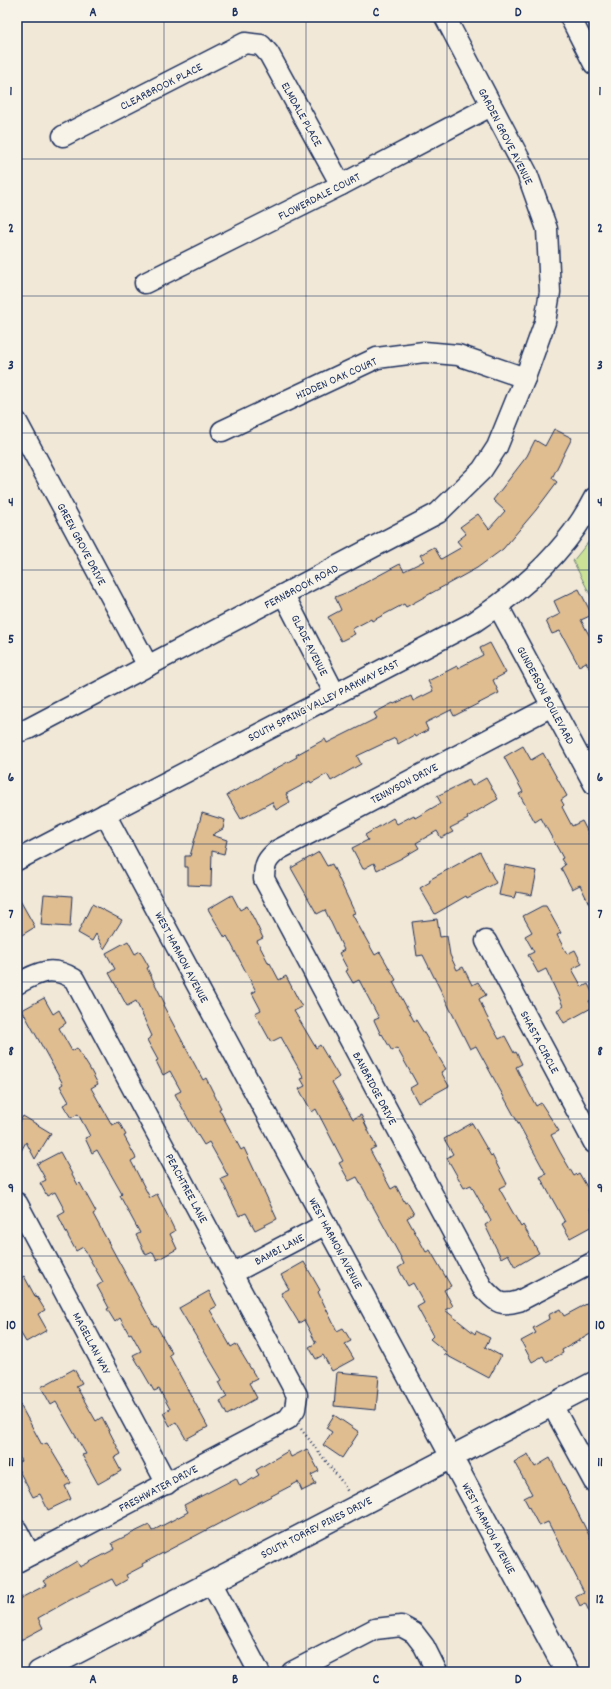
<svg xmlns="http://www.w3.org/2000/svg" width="611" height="1689" viewBox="0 0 611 1689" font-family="Dekko,sans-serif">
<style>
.green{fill:#cae196;stroke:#72887a}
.building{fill:#dfbd91;stroke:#1b2f5e}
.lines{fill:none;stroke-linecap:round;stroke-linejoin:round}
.minor-casing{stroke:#1b2f5e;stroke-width:23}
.major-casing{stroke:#1b2f5e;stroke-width:25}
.path{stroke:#1b2f5e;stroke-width:2.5;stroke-dasharray:1 3;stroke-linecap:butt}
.minor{stroke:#f7f3e8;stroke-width:20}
.major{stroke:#f7f3e8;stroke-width:22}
.grid{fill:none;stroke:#1b2f5e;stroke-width:1;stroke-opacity:0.55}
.labels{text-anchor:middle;stroke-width:3;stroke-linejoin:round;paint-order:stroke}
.street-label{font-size:12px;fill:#1b2f5e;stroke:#f7f3e8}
.neatline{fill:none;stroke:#1b2f5e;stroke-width:1.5}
.grid-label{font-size:13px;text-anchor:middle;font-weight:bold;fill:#1b2f5e}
</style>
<rect width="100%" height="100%" fill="#f2e8d7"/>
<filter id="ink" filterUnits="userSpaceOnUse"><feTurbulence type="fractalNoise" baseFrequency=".025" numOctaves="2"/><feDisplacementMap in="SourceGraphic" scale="8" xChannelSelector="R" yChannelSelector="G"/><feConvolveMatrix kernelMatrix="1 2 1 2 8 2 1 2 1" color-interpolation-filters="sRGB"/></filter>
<g filter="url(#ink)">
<path class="green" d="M594,535V602L573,561Z"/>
<g class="building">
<path d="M554,429L572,438L552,478L557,482L536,510L503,549L477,568L406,607L404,604L372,621L371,619L352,629L355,634L341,641L328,617L341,610L335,597L348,592L400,564L404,571L424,561L420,555L434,547L441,559L462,547L457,541L466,534L460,527L478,514L489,529L505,511L493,500L527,456L535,440L545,446Z"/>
<path d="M579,589L592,615L581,620L594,644V677L586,662L579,666L560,631L552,634L546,621L560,614L554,601Z"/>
<path d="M490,643L506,673L493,680L499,693L454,716L451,710L425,723L428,730L415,737L414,735L398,744L395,738L357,756L361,764L331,781L327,774L311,783L310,781L286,794L290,802L276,810L272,802L241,819L227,795L297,757L296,755L325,739L327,743L377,718L374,713L393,703L394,704L411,696L413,701L433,691L428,681L457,666L458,668L483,655L480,648Z"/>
<path d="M523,746L531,760L543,753L567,796L561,800L564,805L562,807L572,826L582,821L594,844V914L580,885L572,889L561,868L565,865L561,859L563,858L541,818L535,822L519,794L523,792L504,757Z"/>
<path d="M486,778L498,799L467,817L468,819L450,828L453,832L441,838L437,831L416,843L419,848L400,859L377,870L374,863L363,869L352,848L368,840L365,835L393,818L397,824L414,815L415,818L441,803L437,796L469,780L472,786Z"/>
<path d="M202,813L225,820L223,829L212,835L227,840L224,854L212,851L211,886L188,885V867H185V856H190Z"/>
<path d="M319,852L327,866L332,864L355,913L352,914L375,955L380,952L396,980L393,982L414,1021L416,1020L446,1069L441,1072L449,1086L418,1103L410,1088L417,1084L397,1048L392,1051L382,1034L381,1035L374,1020L379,1018L359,980L353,983L346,971L348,970L339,953L344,950L325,910L317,914L291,868Z"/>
<path d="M480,852L496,883L467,898L466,896L435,914L420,888L430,882L429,880Z"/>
<path d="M505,865L537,871L532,895L516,892L514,898L499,895Z"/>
<path d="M44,894L72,896L70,927L41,925Z"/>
<path d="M17,895L35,927L17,938Z"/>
<path d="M232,895L240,910L247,906L255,921L263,938L257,941L269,964L270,963L279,980L286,976L302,1007L294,1011L316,1048L320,1045L339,1077L332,1082L353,1119L361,1115L376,1147L370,1150L391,1189L396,1186L405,1203L407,1202L414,1214L407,1218L426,1252L430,1250L451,1286L444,1290L453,1306L445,1310L475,1334L476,1331L490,1338L485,1347L501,1356L489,1378L444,1354L446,1352L430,1339L433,1336L417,1307L424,1303L413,1283L408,1286L398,1268L404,1264L399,1254L357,1177L349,1181L339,1163L343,1161L316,1109L312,1112L299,1089L305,1086L301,1079L304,1078L281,1037L271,1042L255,1013L261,1010L252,993L256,991L227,936L225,938L208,909Z"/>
<path d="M92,904L122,920L104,949L96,934L92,941L78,933Z"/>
<path d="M542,906H546L561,933L557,935L567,954L575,950L582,964L572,969L582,987L588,984L594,996V998L589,1001L593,1007L564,1023L557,1010L563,1006L546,969L538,973L528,955L534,952L525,936L532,932L523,916Z"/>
<path d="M437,919L440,937L447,936L450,955L457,970L463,967L472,985L478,982L486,995L479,999L486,1015L499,1039L505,1036L514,1053L516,1052L522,1064L516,1067L529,1093L536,1106L541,1103L559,1131L551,1135L560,1152L574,1176L579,1173L594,1199V1207L590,1209L594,1216V1225L570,1238L562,1224L565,1222L540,1177L546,1174L476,1046L470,1049L423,955L417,956L412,922Z"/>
<path d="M128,941L135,954L140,951L149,967L147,968L165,1004L163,1005L203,1080L206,1078L221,1108L219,1109L241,1150L244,1148L277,1219L255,1230L246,1213L239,1216L221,1179L228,1176L209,1142L204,1145L191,1124L175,1094L181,1091L170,1071L163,1075L156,1061L158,1060L147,1040L152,1036L136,1001L127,1006L109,973L115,969L106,953Z"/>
<path d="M44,998L53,1014L59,1010L66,1023L59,1028L72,1051L77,1048L90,1069L98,1084L91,1088L112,1125L119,1122L126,1135L124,1136L136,1158L131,1161L150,1198L157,1194L175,1231L170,1234L177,1249L157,1260L153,1252L146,1255L136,1235L140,1233L120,1196L122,1194L97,1150L92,1153L85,1138L90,1136L78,1114L71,1118L63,1105L69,1102L60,1086L63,1084L22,1010Z"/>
<path d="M23,1116L51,1133L35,1159L26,1142L17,1158V1126Z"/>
<path d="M472,1123L491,1156L492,1155L507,1184L499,1188L521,1227L523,1225L539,1253L515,1267L508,1254L501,1258L485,1225L491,1221L471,1185L464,1188L447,1158L453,1154L444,1139Z"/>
<path d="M60,1152L78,1185L80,1183L96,1212L93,1214L154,1326L156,1325L172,1353L169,1355L208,1427L186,1439L176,1422L170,1426L163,1413L170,1409L159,1389L154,1391L133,1355L141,1351L131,1333L129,1334L120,1318L115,1322L107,1309L109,1308L97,1286L103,1282L92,1263L83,1247L76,1251L69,1238L58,1215L65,1211L55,1192L47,1196L40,1183L46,1180L37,1164Z"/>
<path d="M304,1262L320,1290L318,1292L337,1331L343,1328L351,1341L345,1344L354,1359L332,1371L323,1355L316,1359L309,1347L316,1343L304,1320L299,1323L281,1293L289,1289L281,1275Z"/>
<path d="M24,1276L36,1298L37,1297L45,1310L38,1314L47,1330L26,1342L17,1327V1280Z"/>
<path d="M209,1291L217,1306L210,1310L231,1347L236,1344L257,1379L249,1383L257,1398L227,1415L220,1401L227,1397L219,1382L222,1380L179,1308Z"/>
<path d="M594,1300V1332L562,1350L563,1353L546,1362L543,1356L532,1362L521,1341L536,1333L533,1328L549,1319L548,1315L560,1309L564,1316Z"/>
<path d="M74,1369L82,1383L76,1386L96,1421L102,1417L121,1454L114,1458L121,1471L98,1484L82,1455L86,1454L56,1402L51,1405L41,1387Z"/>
<path d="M337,1372L379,1376L376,1410L334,1406Z"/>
<path d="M17,1399L42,1445L47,1443L71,1483L65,1486L71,1499L48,1510L40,1494L33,1497L17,1467V1463L21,1461L17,1453Z"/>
<path d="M334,1415L359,1432L342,1458L323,1445L332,1432L326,1428Z"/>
<path d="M307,1449L319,1471L311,1475L316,1484L302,1491L298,1482L142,1564L143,1566L126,1575L128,1579L116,1586L112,1579L70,1600L38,1618L43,1628L17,1642V1600L46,1585L43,1581L77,1561L80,1567L115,1549L112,1543L126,1536L149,1525L152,1531L188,1512L184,1505L236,1478L240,1486L259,1475L256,1470L288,1451L291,1457Z"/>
<path d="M528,1454L535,1467L550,1458L594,1545V1621L585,1603L580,1606L575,1596L584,1592L548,1522L539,1526L524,1498L532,1494L514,1462Z"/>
</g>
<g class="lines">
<defs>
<g id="minor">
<path d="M570,17L594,64"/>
<path d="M63,136L245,43L261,45L269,54L341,185"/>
<path d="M145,283L341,185L491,106"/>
<path d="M17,422L148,666"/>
<path d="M222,431L377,358L424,352L458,355L525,378"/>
<path d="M284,595L335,694"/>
<path d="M498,606L594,784"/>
<path d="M552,706L278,850C267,859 264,864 264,879L482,1287C496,1301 498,1307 519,1301L594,1262"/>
<path d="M17,732L28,729L438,513L482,470L497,447L525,378L545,322L550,292L547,229L527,173L445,17"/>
<path d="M105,814L451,1457"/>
<path d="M17,860L474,622C523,590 567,551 594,498"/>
<path d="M486,941L594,1143"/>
<path d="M17,984C39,972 52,965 74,979L297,1395L295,1409L288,1419L17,1562"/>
<path d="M17,1203L167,1484"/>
<path d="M233,1273L326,1224"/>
<path d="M552,1405L594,1482"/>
<path d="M17,1530L30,1555"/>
<path d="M211,1582L259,1672"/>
<path d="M292,1672L375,1629L401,1626L414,1633L424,1646L437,1672"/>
</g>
<g id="major">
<path d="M451,1457L567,1672"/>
<path d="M39,1672L594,1383"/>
</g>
</defs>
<use href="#minor" class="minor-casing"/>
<use href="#major" class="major-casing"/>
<path class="path" d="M301,1429L342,1482L348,1492"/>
<use href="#minor" class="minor"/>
<use href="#major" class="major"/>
</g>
</g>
<path class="grid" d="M164,17V1672M306,17V1672M447,17V1672M17,159H594M17,296H594M17,433H594M17,570H594M17,707H594M17,844H594M17,982H594M17,1119H594M17,1256H594M17,1393H594M17,1530H594"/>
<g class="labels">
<g class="street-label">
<text transform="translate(161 86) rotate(-27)" y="4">CLEARBROOK PLACE</text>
<text transform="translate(302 114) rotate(61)" y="4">ELMDALE PLACE</text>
<text transform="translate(506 136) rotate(63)" y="4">GARDEN GROVE AVENUE</text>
<text transform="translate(319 196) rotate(-27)" y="4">FLOWERDALE COURT</text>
<text transform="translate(336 378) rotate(-24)" y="4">HIDDEN OAK COURT</text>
<text transform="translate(82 544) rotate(62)" y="4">GREEN GROVE DRIVE</text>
<text transform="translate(301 586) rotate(-28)" y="4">FERNBROOK ROAD</text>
<text transform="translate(310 645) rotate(63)" y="4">GLADE AVENUE</text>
<text transform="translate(546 695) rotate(62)" y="4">GUNDERSON BOULEVARD</text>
<text transform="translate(323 700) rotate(-27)" y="4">SOUTH SPRING VALLEY PARKWAY EAST</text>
<text transform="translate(404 783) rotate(-28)" y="4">TENNYSON DRIVE</text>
<text transform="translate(182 957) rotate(62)" y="4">WEST HARMON AVENUE</text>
<text transform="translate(540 1042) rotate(62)" y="4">SHASTA CIRCLE</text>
<text transform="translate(375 1088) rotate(62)" y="4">BANBRIDGE DRIVE</text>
<text transform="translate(187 1188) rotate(62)" y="4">PEACHTREE LANE</text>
<text transform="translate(336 1243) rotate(62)" y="4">WEST HARMON AVENUE</text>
<text transform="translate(279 1249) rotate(-28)" y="4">BAMBI LANE</text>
<text transform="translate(92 1343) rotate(62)" y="4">MAGELLAN WAY</text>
<text transform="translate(158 1488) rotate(-28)" y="4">FRESHWATER DRIVE</text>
<text transform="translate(316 1527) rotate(-27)" y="4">SOUTH TORREY PINES DRIVE</text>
<text transform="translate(489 1528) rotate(62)" y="4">WEST HARMON AVENUE</text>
</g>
</g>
<rect width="611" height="1689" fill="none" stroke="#f7f3e8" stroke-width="44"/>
<rect x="22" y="22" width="567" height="1645" class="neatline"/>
<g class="grid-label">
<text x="93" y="16">A</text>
<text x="235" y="16">B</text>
<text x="376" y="16">C</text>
<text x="518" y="16">D</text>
<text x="11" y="95">1</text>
<text x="600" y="95">1</text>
<text x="11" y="232">2</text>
<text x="600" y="232">2</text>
<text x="11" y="369">3</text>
<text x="600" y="369">3</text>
<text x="11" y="506">4</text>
<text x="600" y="506">4</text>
<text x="11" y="643">5</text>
<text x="600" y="643">5</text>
<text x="11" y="781">6</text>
<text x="600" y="781">6</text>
<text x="11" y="918">7</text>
<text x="600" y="918">7</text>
<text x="11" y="1055">8</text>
<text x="600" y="1055">8</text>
<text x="11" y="1192">9</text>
<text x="600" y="1192">9</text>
<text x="11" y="1329">10</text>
<text x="600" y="1329">10</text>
<text x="11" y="1466">11</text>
<text x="600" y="1466">11</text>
<text x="11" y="1603">12</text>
<text x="600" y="1603">12</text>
<text x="93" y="1683">A</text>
<text x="235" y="1683">B</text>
<text x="376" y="1683">C</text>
<text x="518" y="1683">D</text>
</g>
</svg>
